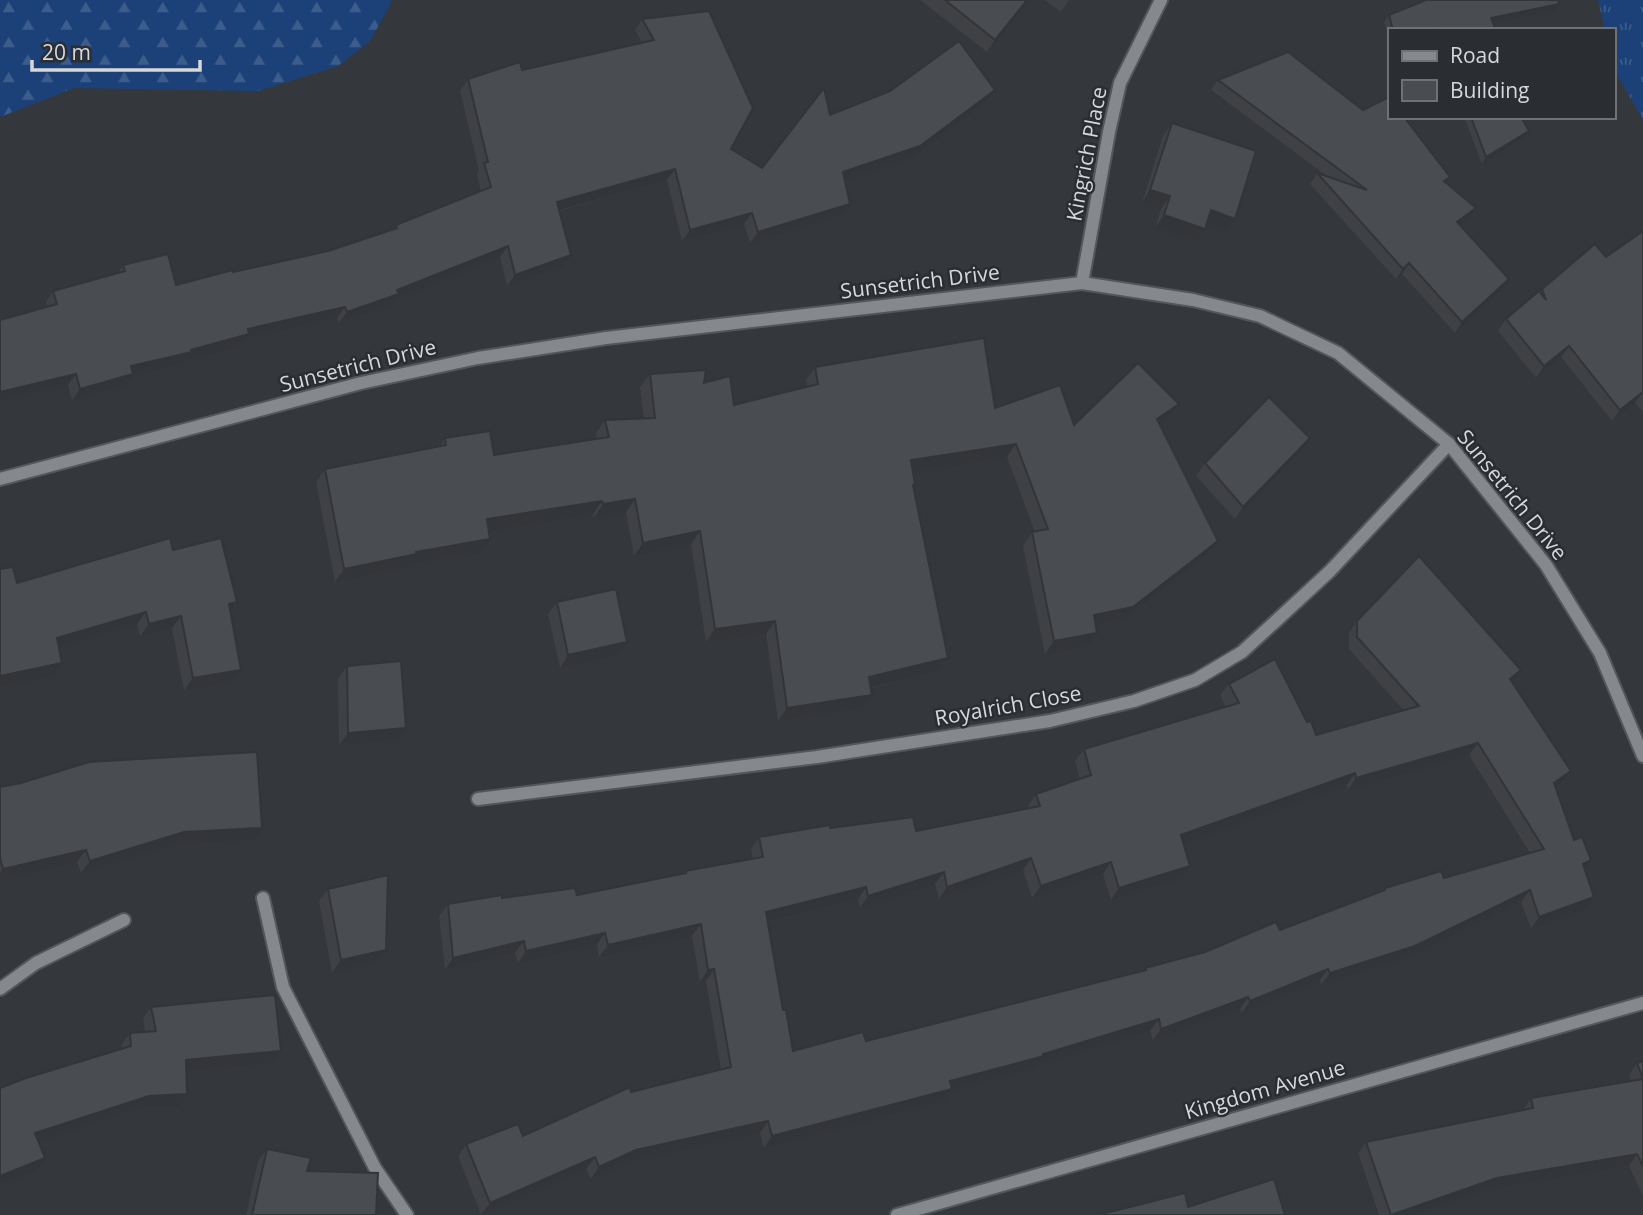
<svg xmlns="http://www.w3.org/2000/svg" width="1643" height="1215" viewBox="0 0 1643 1215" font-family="'Open Sans',sans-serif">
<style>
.grass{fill:url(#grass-tufts)}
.forest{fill:url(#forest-firs)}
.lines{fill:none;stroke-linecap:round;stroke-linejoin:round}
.minor-casing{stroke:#545659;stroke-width:16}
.minor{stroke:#85888d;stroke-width:12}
.wall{fill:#3f4145;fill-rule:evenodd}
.shaded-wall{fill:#333538}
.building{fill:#494c50;stroke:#333538;stroke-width:2;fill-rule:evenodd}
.labels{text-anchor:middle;stroke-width:5;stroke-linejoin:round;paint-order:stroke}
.street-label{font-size:21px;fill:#d6d8da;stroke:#2a2d31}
</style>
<defs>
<pattern id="grass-tufts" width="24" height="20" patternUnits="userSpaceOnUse" patternTransform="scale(1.75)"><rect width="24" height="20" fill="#1c4179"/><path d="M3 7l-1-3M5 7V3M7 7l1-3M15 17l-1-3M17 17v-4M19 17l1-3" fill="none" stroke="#3c5c8b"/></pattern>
<pattern id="forest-firs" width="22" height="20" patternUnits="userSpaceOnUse" patternTransform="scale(1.75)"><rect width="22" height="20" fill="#1c4179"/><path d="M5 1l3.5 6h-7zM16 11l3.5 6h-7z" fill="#3c5c8b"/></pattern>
</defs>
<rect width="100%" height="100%" fill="#34373b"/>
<path class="grass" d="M1598,0H1643V120L1613,68V30H1605Z"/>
<path class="forest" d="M0,0H391L390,5L370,41L338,66L258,91L74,88L0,117Z"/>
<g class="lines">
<defs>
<g id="minor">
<path d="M1082,283L1109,132L1120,83L1161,0"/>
<path d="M0,479L361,383L478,358L606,338L1082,283L1193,300L1260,316L1338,353L1449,444L1546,565L1600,653L1643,756"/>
<path d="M478,799L817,757L1050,721L1134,701L1195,680L1242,652L1277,620L1330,571L1449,444"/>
<path d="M263,898L283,987L375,1168L407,1215"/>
<path d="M0,989L36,963L124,920"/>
<path d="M897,1215L1643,1003"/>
</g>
</defs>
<use href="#minor" class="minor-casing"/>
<use href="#minor" class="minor"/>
</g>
<g class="wall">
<path d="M920,0H1028L987,52Z"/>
<path d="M1045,0H1069L1061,12Z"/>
<path d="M1559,4L1555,11L1493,23L1496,30H1389V39L1384,22L1389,15Z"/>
<path d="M642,19L731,149L762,168L830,115L995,90L987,101L912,158L844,180L850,204L842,215L750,243L744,224L682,241L667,180L559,211L571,255L563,266L507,286L500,257L395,299L391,305L339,323L337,318L247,338L242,346L186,361L184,363L133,375L126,385L72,400L68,385L0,402V320L47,307L46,302L53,291L118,273L123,265L176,285L328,251L393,229L396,225L481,191L477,174L479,170L460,91L468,79L522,70L642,43L635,30Z"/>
<path d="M1218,80L1446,183L1468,219L1460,225L1509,279L1501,290L1455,333L1402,274L1396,279L1310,184L1317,173L1328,177L1211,90Z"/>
<path d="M1464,117H1521L1529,131L1524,137L1482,164Z"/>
<path d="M1172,123L1226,231L1206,224L1196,241L1155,228L1161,209L1142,203L1163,136Z"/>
<path d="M1643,231V412L1635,403L1612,421L1561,357L1536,378L1498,331L1506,319L1540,292L1542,289L1606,257Z"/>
<path d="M815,367L995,408L1074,425L1179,404L1169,418L1159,424L1218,541L1208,554L1123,620L1096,626L1097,633L1088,646L1045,654L1023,546L1032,532H1035L1007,457L913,472V487L948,658L938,671L871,688L872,695L863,708L778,721L766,634L706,642L691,544L634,556L626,512L594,518L593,514L488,531L490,539L480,553L410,564L408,567L335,582L316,482L325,469L439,447L445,438L494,455L597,439L596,433L605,420L644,419L640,387L650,374L704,383L734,405L807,387L806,380Z"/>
<path d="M1310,438L1302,450L1235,519L1196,476L1205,463Z"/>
<path d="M173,550L237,602L230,611L241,670L233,682L184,691L172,628L140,636L137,624L59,647L62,663L54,676L0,687V569L17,583Z"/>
<path d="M557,602L627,642L618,655L560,668L548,614Z"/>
<path d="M1357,621L1512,682L1571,771L1563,782L1556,788L1574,840L1591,860L1585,869L1586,909L1531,929L1521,902L1407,958L1321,985L1320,980L1242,1013L1240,1009L1153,1040L1150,1031L1038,1065L1036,1068L951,1090L944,1101L764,1148L760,1133L628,1162L591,1179L586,1169L481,1215L458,1156L466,1144L523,1136L631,1092L721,1069L706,981L700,982L692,936L599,957L597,944L518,963L515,953L445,970L439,916L448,904L502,898L577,895L684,873L685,871L753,859L751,849L759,837L830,828L916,831L1028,808V806L1036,794L1080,779L1075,761L1084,749L1226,707L1220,695L1229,684L1307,722L1316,735L1404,711L1349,649V633ZM1469,755L1530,853L1444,878L1385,888L1383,890L1280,930L1145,968L1143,970L866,1041L793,1051L783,1010L768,922L858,899L860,908L935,884L939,899L1023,870L1032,898L1103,874L1111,900L1182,878L1183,843L1347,785L1348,790Z"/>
<path d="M347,666L397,741L339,745L338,679Z"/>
<path d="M0,787L253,840L175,844L81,873L77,862L0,880Z"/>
<path d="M328,889L386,950L377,962L332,973L319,901Z"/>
<path d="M151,1007L281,1051L272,1063L186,1071L179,1106L141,1107L38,1141L45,1158L37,1170L0,1088L122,1049V1044L130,1033L145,1032L143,1018Z"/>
<path d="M1643,1061V1196L1629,1166L1489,1189L1415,1215H1379L1358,1153L1366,1142L1523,1110L1531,1098L1631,1081L1629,1075L1637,1063Z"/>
<path d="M267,1149L307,1171L376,1215H246L258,1161Z"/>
</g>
<g class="shaded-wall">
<path d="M1027,0H1028L987,52L995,40Z"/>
<path d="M1559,4L1555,11L1487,24L1491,18Z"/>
<path d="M995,90L987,101L912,158L835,183L843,172Z"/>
<path d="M1529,131L1524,137L1482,164L1486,157Z"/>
<path d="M675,169L667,180L549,213L557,202Z"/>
<path d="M1150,190L1170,196L1161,209L1142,203Z"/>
<path d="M850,204L842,215L750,243L758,232Z"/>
<path d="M1476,208L1468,219L1450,233L1457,222Z"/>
<path d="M1211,210L1235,219L1226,231L1202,223Z"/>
<path d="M752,213L744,224L682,241L690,230Z"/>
<path d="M1164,215L1205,229L1196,241L1155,228Z"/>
<path d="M508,246L500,257L395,299L391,305L339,323L347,312L397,290Z"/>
<path d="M571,255L563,266L507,286L515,275Z"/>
<path d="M1409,263L1402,274L1396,279L1403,269Z"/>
<path d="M1509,279L1501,290L1455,333L1462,322Z"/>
<path d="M345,307L337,318L247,338L242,346L186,361L184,363L133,375L126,385L72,400L80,389L131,366L191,350L248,329Z"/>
<path d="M1569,346L1561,357L1536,378L1544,366Z"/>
<path d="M76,374L68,385L0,402V392Z"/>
<path d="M1643,392L1635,403L1612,421L1620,410Z"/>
<path d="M1179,404L1169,418L1147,432L1157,419Z"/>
<path d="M1310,438L1302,450L1235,519L1243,507Z"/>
<path d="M1016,444L1007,457L902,474L911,460Z"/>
<path d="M635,499L626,512L594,518L603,504Z"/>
<path d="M602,501L593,514L477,533L487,519Z"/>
<path d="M700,531L691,544L634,556L643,543Z"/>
<path d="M490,539L480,553L410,564L408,567L335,582L344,569L416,552Z"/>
<path d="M1218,541L1208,554L1123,620L1084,628L1094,615Z"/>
<path d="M237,602L228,614L229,604Z"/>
<path d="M146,612L137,624L49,650L57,638Z"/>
<path d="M181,616L172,628L140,636L149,624Z"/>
<path d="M775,621L766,634L706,642L715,629Z"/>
<path d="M1097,633L1088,646L1045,654L1054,641Z"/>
<path d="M627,642L618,655L560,668L568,655Z"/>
<path d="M948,658L938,671L860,690L869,677Z"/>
<path d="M62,663L54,676L0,687V676Z"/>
<path d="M241,670L233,682L184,691L193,678Z"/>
<path d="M1521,670L1513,682L1501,691L1510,679Z"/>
<path d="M872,695L863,708L778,721L787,708Z"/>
<path d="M406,728L397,741L339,745L348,733Z"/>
<path d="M1478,743L1469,755L1348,790L1356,778Z"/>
<path d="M1571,771L1563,782L1546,795L1554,783Z"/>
<path d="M1355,773L1347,785L1173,847L1181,835Z"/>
<path d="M262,828L253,840L175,844L81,873L90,861L184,832Z"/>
<path d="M86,850L77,862L0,880V873L3,869Z"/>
<path d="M1031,858L1023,870L939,899L947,887Z"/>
<path d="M1591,860L1583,872V864Z"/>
<path d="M1111,862L1103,874L1032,898L1041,886Z"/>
<path d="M1190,866L1182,878L1111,900L1119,888Z"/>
<path d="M944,872L935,884L860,908L868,896Z"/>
<path d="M866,887L858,899L758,924L766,912Z"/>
<path d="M1530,890L1521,902L1407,958L1321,985L1330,973Z"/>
<path d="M1594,897L1586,909L1531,929L1539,917Z"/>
<path d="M701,924L692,936L599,957L608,945Z"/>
<path d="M605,933L597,944L518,963L526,951Z"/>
<path d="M524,941L515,953L445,970L453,958Z"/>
<path d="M386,950L377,962L332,973L341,960Z"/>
<path d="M714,969L706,981L700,982L708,970Z"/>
<path d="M1328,969L1320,980L1242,1013L1250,1001Z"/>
<path d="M1248,997L1240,1009L1153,1040L1161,1029Z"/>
<path d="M1159,1019L1150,1031L1038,1065L1036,1068L951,1090L944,1101L764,1148L772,1136L950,1081Z"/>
<path d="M281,1051L272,1063L177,1072L186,1060Z"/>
<path d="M187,1094L179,1106L141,1107L27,1145L35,1133L149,1096Z"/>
<path d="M768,1121L760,1133L628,1162L591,1179L599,1167L636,1150Z"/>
<path d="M1637,1154L1629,1166L1489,1189L1415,1215H1390L1497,1178Z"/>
<path d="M595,1157L586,1169L481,1215L490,1203Z"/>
<path d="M45,1158L37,1170L0,1184V1176Z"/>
</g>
<g class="building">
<path d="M945,0H1027L995,40Z"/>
<path d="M1426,0H1558L1559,4L1491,18L1496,30H1438L1437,28L1431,30H1393L1389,15Z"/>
<path d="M709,11L753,108L731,149L762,168L824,88L830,115L890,91L959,41L995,90L920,146L843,172L850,204L758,232L752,213L690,230L675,169L557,202L571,255L515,275L508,246L397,290L399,294L347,312L345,307L248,329L249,334L191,350L192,352L131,366L133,374L80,389L76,374L0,392V320L57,304L53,291L125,271L123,265L168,254L176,285L233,270V272L328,251L397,228L396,225L491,187L484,163L488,162L468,79L520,62L522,70L654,40L642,19Z"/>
<path d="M1288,52L1363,110L1389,97V117H1404L1450,177L1444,181L1476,208L1457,222L1509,279L1462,322L1409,263L1403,269L1317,173L1367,190L1218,80Z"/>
<path d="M1471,117H1521L1529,131L1486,157Z"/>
<path d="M1172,123L1256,151L1235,219L1211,210L1205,229L1164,215L1170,196L1150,190Z"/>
<path d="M1643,231V392L1620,410L1569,346L1544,366L1506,319L1539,291L1546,300L1542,289L1595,244L1606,257Z"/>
<path d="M984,338L995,408L1060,385L1074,425L1138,363L1179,404L1157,419L1218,541L1133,607L1094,615L1097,633L1054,641L1032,532L1048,529L1016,444L911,460L915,484L913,485L948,658L869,677L872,695L787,708L775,621L715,629L700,531L643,543L635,499L603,504L602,501L487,519L490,539L416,552L417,554L344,569L325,469L446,445L445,438L490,431L494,455L609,437L605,420L655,418L650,374L706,370L704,383L730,376L734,405L818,384L815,367Z"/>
<path d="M1269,397L1310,438L1243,507L1205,463Z"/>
<path d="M170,538L173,550L221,538L237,602L229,604L241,670L193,678L181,616L149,624L146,612L57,638L62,663L0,676V569L13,567L17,583Z"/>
<path d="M1419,556L1521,670L1510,679L1571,771L1554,783L1574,840L1582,837L1591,860L1583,864L1594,897L1539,917L1530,890L1415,946L1330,973L1328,969L1250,1001L1248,997L1161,1029L1159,1019L1043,1054L1044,1056L950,1081L952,1089L772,1136L768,1121L636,1150L599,1167L595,1157L490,1203L466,1144L518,1124L523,1136L630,1087L631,1092L731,1067L714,969L708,970L701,924L608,945L605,933L526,951L524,941L453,958L448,904L502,895V898L575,888L577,895L686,873L685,871L763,857L759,837L830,825V828L913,817L916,831L1040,806L1036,794L1091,775L1084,749L1239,703L1229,684L1275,659L1307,722L1311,721L1316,735L1419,706L1357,637V621ZM1478,743L1544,849L1444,878L1441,871L1385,888V890L1280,930L1276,922L1205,952L1145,968L1146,970L866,1041L863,1032L793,1051L786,1010H783L766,912L866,887L868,896L944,872L947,887L1031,858L1041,886L1111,862L1119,888L1190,866L1181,835L1355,773L1356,778Z"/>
<path d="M616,589L627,642L568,655L557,602Z"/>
<path d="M401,661L406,728L348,733L347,666Z"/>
<path d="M257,752L262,828L184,832L90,861L86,850L3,869L0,858V787L21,783L89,762Z"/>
<path d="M388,875L386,950L341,960L328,889Z"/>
<path d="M275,995L281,1051L186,1060L187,1094L149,1096L35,1133L45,1158L0,1176V1088L26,1078L131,1046L130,1033L156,1031L151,1007Z"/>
<path d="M1643,1061V1166L1637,1154L1497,1178L1391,1215L1366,1142L1533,1108L1531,1098L1643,1079L1637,1063Z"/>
<path d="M267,1149L311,1158L307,1171L378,1173L376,1215H252Z"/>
<path d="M1274,1179L1285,1215H1098L1185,1193L1188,1207Z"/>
</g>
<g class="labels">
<g class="street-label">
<text transform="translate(1087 154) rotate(-79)" y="7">Kingrich Place</text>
<text transform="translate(920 282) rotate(-7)" y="7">Sunsetrich Drive</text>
<text transform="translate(358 366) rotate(-14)" y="7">Sunsetrich Drive</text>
<text transform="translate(1512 495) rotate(51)" y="7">Sunsetrich Drive</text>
<text transform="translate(1008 706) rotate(-10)" y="7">Royalrich Close</text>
<text transform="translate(1265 1090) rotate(-16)" y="7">Kingdom Avenue</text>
</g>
</g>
<rect x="1388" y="28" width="228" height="91" fill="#2a2d31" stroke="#6f7175" stroke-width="2"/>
<rect x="1402" y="51" width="35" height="10" fill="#85888d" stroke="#6f7175" stroke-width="2"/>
<text x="1450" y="63" font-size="21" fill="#d6d8da">Road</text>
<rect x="1402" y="80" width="35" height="21" fill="#494c50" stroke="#6f7175" stroke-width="2"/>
<text x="1450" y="98" font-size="21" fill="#d6d8da">Building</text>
<path d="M32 60v10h168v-10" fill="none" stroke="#d6d8da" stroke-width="3.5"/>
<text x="42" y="60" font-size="21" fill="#d6d8da" stroke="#2a2d31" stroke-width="5" paint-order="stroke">20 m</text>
</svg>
